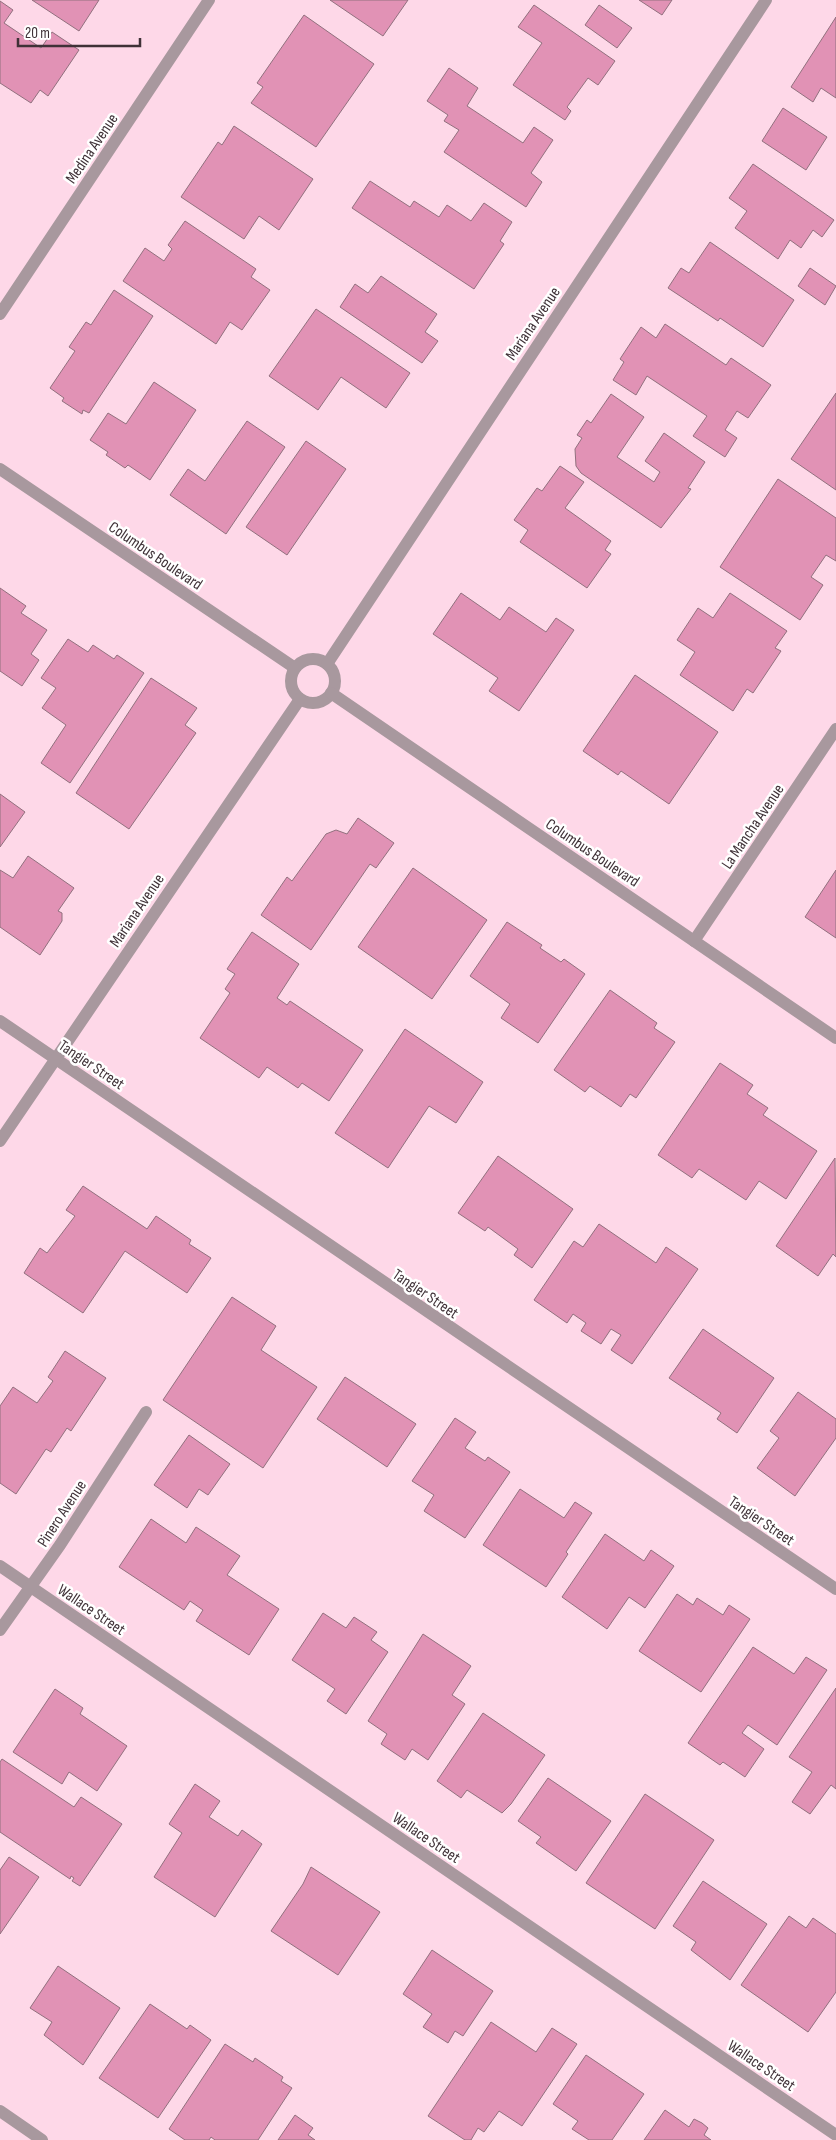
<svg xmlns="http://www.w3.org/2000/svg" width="836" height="2140" viewBox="0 0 836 2140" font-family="'Sofia Sans Condensed',sans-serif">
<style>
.building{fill:#e192b5;stroke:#91707e}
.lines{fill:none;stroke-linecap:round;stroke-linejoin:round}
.minor{stroke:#a8989e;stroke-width:12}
.labels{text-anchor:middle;stroke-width:5;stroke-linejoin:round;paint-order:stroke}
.street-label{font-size:16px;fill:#3f3137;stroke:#fff}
</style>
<rect width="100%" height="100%" fill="#fed8e8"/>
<g class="building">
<path d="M32,0H99L79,31Z"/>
<path d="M330,0H408L383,36Z"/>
<path d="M639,0H672L662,15Z"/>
<path d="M0,1L13,10L4,23L41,48L52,32L79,50L48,96L40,90L31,103L0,83Z"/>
<path d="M534,5L615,61L598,85L588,78L567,107L571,111L565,120L513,85L542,43L518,27Z"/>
<path d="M599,5L632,28L617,48L585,25Z"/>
<path d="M304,15L374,64L316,147L251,103L263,87L257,83Z"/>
<path d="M836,17V98L821,88L813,102L791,87Z"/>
<path d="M449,68L478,88L467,106L523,143L534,127L553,140L531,173L542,182L526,207L444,152L459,130L444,121L448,115L427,101Z"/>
<path d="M783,108L827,137L806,170L762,141Z"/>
<path d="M234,126L313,179L279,230L259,216L244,239L181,197L218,142L222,145Z"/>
<path d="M753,164L834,220L822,237L813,230L801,248L790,240L778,259L735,228L747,211L729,198Z"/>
<path d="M370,181L410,207L414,201L439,217L447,205L471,221L484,203L512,222L500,241L504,244L474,289L352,208Z"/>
<path d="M185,221L256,269L251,277L270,290L242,330L230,322L216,344L123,281L145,248L164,261L172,249L168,245Z"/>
<path d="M710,242L794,300L763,347L720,318L718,321L668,288L681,268L689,273Z"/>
<path d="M810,268L836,286L825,305L798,286Z"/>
<path d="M381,276L437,314L425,332L438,341L422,363L340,307L355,284L368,293Z"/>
<path d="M114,290L153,316L89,413L83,410L82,414L62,401L64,398L50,388L75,351L69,347L86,322L91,325Z"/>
<path d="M316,309L410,373L386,408L341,377L318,410L269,376Z"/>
<path d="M665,324L726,365L731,358L771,385L748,418L737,411L725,430L737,438L725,457L693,436L707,416L647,376L636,395L613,380L624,362L620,359L641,327L656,338Z"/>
<path d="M154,382L196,410L150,480L128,465L125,468L106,455L108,452L90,440L108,413L126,424Z"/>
<path d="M836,393V490L791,459Z"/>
<path d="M611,394L644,417L617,457L654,482L660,472L645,461L664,433L705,462L688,488L691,489L661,528L581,473L576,466L575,449L582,438L577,435L587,420L591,423Z"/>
<path d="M247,421L285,447L226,534L170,495L188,469L205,481Z"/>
<path d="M306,441L346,469L287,555L246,527Z"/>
<path d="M560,466L584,482L565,508L611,541L605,550L611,554L587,588L520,542L528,530L514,520L537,488L542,491Z"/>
<path d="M778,479L836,518V561L826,555L811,577L823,585L800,620L720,567Z"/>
<path d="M0,588L26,606L21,613L47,630L31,654L39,660L22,686L0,671Z"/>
<path d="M461,593L500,620L509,607L546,632L556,618L574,630L519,711L489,691L498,678L433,634Z"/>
<path d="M730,593L787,631L775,648L781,651L753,693L747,689L733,711L680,675L695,652L677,640L698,608L713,618Z"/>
<path d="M68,639L88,652L93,645L114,659L117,655L144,673L70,783L41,763L66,725L42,708L56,688L41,678Z"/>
<path d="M635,675L718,732L669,804L621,771L618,775L583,751Z"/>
<path d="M151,678L197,708L185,725L196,733L129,829L76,793Z"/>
<path d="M0,794L25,812L0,847Z"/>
<path d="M358,818L394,843L376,868L370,864L311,950L261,915L287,877L292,881L326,834L336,830L347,834Z"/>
<path d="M28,856L74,888L58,911L62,913V921L40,955L0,927V870L13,878Z"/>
<path d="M413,868L487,920L432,999L358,947Z"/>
<path d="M836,870V938L805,917Z"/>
<path d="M507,922L542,945L540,948L561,962L564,959L585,974L538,1043L501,1018L510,1004L470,976Z"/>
<path d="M252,932L299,964L277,998L287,1005L290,1001L363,1050L329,1101L302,1083L298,1088L267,1067L259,1078L200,1038L230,993L225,989L235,974L227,969Z"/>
<path d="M610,990L657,1023L654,1028L675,1042L636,1098L630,1094L621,1107L590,1086L585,1092L554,1070Z"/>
<path d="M405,1029L483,1082L456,1123L429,1106L388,1168L335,1133Z"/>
<path d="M720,1063L753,1085L747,1094L768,1108L763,1115L817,1151L786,1199L759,1181L746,1200L699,1169L692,1178L658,1155Z"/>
<path d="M498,1156L573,1209L532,1268L514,1255L518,1249L488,1227L485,1231L458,1213Z"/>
<path d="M835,1158L836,1257L833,1254L818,1276L776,1246Z"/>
<path d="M83,1186L147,1229L156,1216L191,1240L189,1244L211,1258L187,1293L125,1251L83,1313L24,1273L40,1248L47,1253L75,1216L66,1210Z"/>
<path d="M599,1224L656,1263L666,1247L698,1269L632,1364L611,1350L621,1335L611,1329L601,1344L581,1331L586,1323L573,1314L567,1323L534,1300L574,1241L583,1247Z"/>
<path d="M232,1297L276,1326L261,1350L317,1387L263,1468L163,1400Z"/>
<path d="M703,1329L774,1378L737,1433L717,1419L721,1413L669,1378Z"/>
<path d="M65,1351L106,1378L71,1431L67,1428L51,1452L46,1449L16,1494L0,1483V1406L13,1387L37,1403L53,1381L48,1377Z"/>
<path d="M345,1377L416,1424L387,1467L317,1419Z"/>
<path d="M798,1392L836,1419V1438L795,1496L757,1468L779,1438L770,1431Z"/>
<path d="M455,1418L476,1432L465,1448L485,1461L488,1457L510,1472L465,1538L424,1511L434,1495L412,1481Z"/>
<path d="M189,1435L230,1464L208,1495L199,1489L187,1508L154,1485Z"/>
<path d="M520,1489L564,1518L575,1502L592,1513L566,1552L568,1554L546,1587L483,1545Z"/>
<path d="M151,1519L186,1543L196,1527L240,1556L227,1575L279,1609L249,1655L196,1621L203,1610L190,1601L184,1610L119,1567Z"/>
<path d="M605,1534L644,1561L651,1550L674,1566L645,1608L629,1597L607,1629L562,1597Z"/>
<path d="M677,1594L693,1605L697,1598L723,1615L729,1605L750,1619L701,1692L639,1651Z"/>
<path d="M323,1613L346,1628L354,1617L377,1632L371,1640L388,1652L346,1714L327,1701L335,1689L292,1660Z"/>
<path d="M423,1634L471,1666L452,1695L465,1704L428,1760L412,1749L405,1760L381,1744L387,1734L368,1721Z"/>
<path d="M753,1647L794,1674L806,1657L827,1670L777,1745L748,1725L742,1733L764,1749L745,1777L723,1762L720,1765L688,1743Z"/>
<path d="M836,1688V1789L831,1785L810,1814L792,1802L812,1772L789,1757Z"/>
<path d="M55,1689L83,1708L80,1714L127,1746L97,1791L69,1772L62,1784L13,1752Z"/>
<path d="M483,1713L545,1755L511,1804L502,1813L467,1790L461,1798L437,1781Z"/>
<path d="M2,1759L74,1807L81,1797L122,1824L80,1886L72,1881L74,1878L71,1876L70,1879L0,1832V1762Z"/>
<path d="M548,1778L611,1821L576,1871L536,1843L541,1837L518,1821Z"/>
<path d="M195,1784L220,1801L209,1817L238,1836L242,1830L262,1844L215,1917L154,1877L182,1833L169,1824Z"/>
<path d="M645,1794L714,1840L655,1929L586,1883Z"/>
<path d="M9,1857L39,1877L0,1934V1870Z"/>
<path d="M311,1867L380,1912L338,1975L271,1931L303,1884Z"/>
<path d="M703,1881L767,1924L730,1980L691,1950L696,1942L673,1926Z"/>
<path d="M789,1916L806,1928L813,1918L836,1934V1992L808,2032L741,1985Z"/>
<path d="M432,1950L493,1991L463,2036L455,2031L448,2043L423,2027L432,2014L403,1994Z"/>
<path d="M58,1966L120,2008L83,2065L44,2035L52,2022L30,2008Z"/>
<path d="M150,2004L187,2029L190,2025L211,2040L158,2118L99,2078Z"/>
<path d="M491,2022L536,2052L552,2028L577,2044L522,2126L499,2111L484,2132L478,2128L471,2140H465L428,2116Z"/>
<path d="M225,2044L253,2062L255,2058L283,2077L281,2081L292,2088L258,2140H215L211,2137L209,2140H185L169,2129Z"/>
<path d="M586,2055L644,2094L612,2140H589L572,2129L578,2121L553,2104Z"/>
<path d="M665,2110L689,2127L694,2119L702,2123L708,2128L704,2135L711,2140H644Z"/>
<path d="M295,2115L313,2128L308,2135L315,2140H278Z"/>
</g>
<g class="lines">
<g class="minor">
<path d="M0,314L209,0"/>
<path d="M0,469L295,668"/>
<circle cx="313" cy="681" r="22"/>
<path d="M327,664L766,0"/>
<path d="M331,693L836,1038"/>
<path d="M694,941L836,729"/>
<path d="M0,1021L836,1589"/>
<path d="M0,1141L300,699"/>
<path d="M0,1566L836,2135"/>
<path d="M0,1630L60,1545L146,1412"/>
<path d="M0,2111L42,2140"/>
</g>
</g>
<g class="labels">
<g class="street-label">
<text transform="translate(91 148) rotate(-56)" y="6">Medina Avenue</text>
<text transform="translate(532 323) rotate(-56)" y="6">Mariana Avenue</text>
<text transform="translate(156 555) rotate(34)" y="6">Columbus Boulevard</text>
<text transform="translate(752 826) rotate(-56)" y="6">La Mancha Avenue</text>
<text transform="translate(593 852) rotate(34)" y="6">Columbus Boulevard</text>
<text transform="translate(136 910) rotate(-56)" y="6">Mariana Avenue</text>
<text transform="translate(92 1064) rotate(34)" y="6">Tangier Street</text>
<text transform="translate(426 1293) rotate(34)" y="6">Tangier Street</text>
<text transform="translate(61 1513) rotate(-57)" y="6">Pinero Avenue</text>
<text transform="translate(762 1520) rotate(34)" y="6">Tangier Street</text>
<text transform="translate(92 1609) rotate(34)" y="6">Wallace Street</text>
<text transform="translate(427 1837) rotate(34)" y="6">Wallace Street</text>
<text transform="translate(762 2065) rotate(34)" y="6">Wallace Street</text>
</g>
</g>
<path d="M18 38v8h122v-8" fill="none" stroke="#3f3137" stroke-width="2.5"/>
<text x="25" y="38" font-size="15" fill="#3f3137" stroke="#ffffff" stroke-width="4" paint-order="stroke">20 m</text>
</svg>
